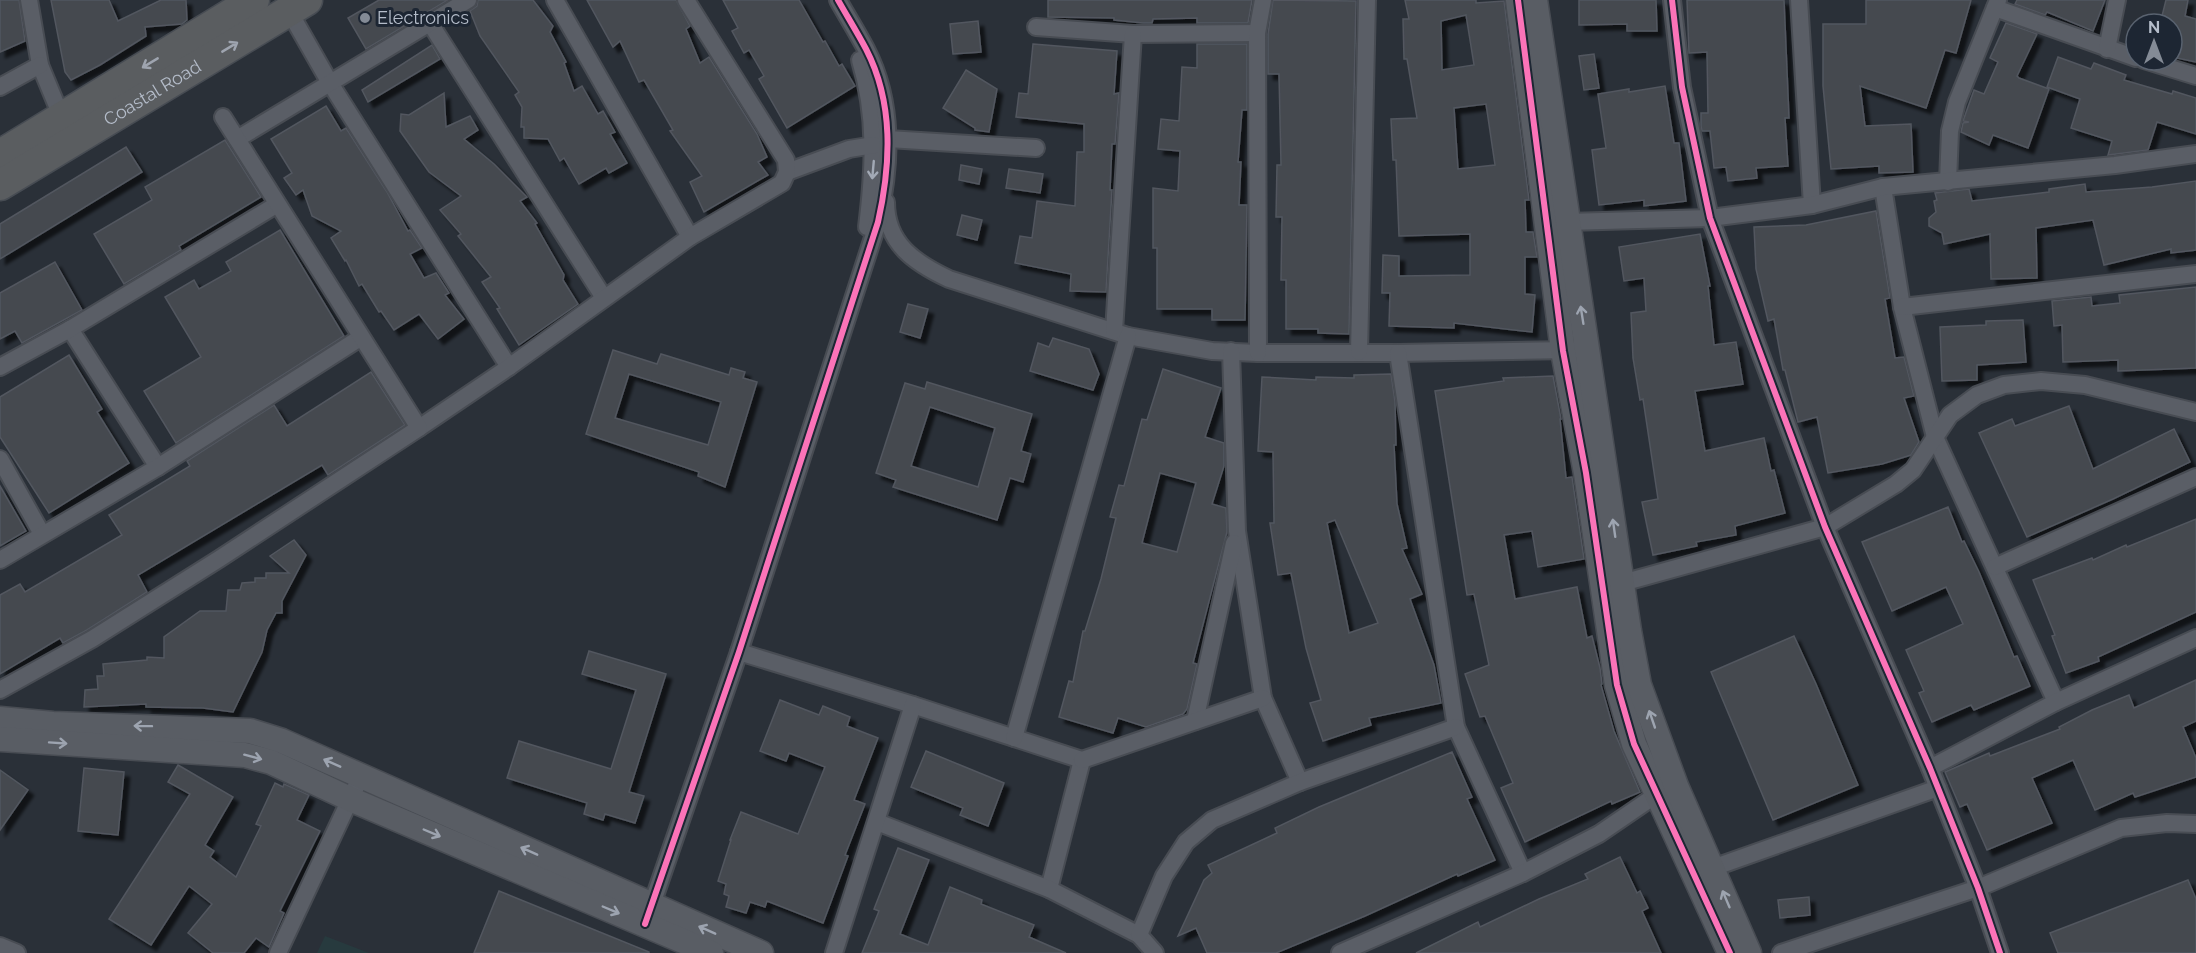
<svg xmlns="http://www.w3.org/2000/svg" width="2196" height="953" viewBox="0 0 2196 953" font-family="Raleway,sans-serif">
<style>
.green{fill:#273a3e}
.building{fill:#444950;stroke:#52575f;stroke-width:1.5;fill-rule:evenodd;filter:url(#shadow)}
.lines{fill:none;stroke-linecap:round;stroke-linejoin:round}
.street-casing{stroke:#484c53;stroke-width:20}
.secondary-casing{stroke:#484c53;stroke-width:27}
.highway-casing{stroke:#474c53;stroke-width:33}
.street{stroke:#5a5e66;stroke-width:16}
.secondary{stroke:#595d64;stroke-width:24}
.highway{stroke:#5a5d60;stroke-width:30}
.cycleway-casing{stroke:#1d2633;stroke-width:10}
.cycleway{stroke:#fb73b8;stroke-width:6}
.oneway{stroke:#9ea4af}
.oneway2{stroke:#a2a9b5}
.oneway3{stroke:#9da4b0}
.poi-dot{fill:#848b96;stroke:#1d2633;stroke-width:2}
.labels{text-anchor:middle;stroke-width:6;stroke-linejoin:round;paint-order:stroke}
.poi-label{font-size:18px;fill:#b4bcc9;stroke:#1d2633;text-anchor:start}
.street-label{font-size:18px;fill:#b4bcc9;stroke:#1d2633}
</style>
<defs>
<filter id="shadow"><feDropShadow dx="5.5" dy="5.5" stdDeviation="1.5" flood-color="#0009"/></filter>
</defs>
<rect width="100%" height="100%" fill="#2a3038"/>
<path class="green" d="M325,936L369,953H317Z"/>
<g class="building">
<path d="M0,0H19L25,41L0,52Z"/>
<path d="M51,0H109L118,21L161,0H186L187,20L182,24L145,27L146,36L100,65L71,80L65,72Z"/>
<path d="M379,0H448L366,49L348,18Z"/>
<path d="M478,0H533L553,26L550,32L566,62L564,63L574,91L582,86L598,114L603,111L615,132L610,134L627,163L609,173L606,168L579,184L564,158L560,161L548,139L524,138V127H521L522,107L515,95L519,92L480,36L470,11L477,6Z"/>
<path d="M587,0H676L690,26L686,29L700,63L709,57L757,134L767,157L758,162L768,175L704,212L690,182L702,176L670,131L673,130L644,80L639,82L620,41L613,47Z"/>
<path d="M723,0H799L823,42L825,41L839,66L842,64L855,86L787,128L759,79L764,76L749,50L744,53L732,31L738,28Z"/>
<path d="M1048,0H1252L1248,23H1197V18L1153,19L1152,23H1143L1114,20V18L1048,17Z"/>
<path d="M1273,0L1356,1L1349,334L1318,333V329H1286V280H1281L1282,217H1276L1277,165H1281L1279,74H1268V34Z"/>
<path d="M1405,0H1476V3L1504,1L1529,200H1525L1526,232H1533L1537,257H1525V294L1535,295L1532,332L1454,323V328L1389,326L1390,293H1382L1383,255L1399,256V276L1470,275V234L1399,236L1396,160H1393L1391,119L1417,118L1407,59H1404L1403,19H1409ZM1466,15L1474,65L1442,70L1441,21ZM1486,104L1495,165L1458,169L1454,108Z"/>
<path d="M1579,0H1656L1657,31H1627V24L1579,25Z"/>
<path d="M1687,0H1784L1789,118H1785L1788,166L1756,168L1757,178L1728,181L1726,167L1714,168L1710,131H1702L1701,126V113H1708L1707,52L1689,53Z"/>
<path d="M1866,0H1971L1956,53L1945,50L1926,108L1860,86L1865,126L1911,124L1913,172L1879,173V166L1831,169L1823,86V24H1866Z"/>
<path d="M2017,0H2105L2093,31L2047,12L2045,15L2015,4Z"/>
<path d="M2166,0H2188L2185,16L2196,19V62L2172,57V24H2160Z"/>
<path d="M978,21L981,52L953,54L950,24Z"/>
<path d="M2006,23L2037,34L2017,76L2019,78L2049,89L2028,148L1993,135L1989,145L1961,132L1963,123L1969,122L1963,121L1974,90L1984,94L1998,62L1990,58Z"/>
<path d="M1033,44L1117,51L1114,94L1119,93L1115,144H1112L1110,190H1112L1106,292L1070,291L1071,274L1015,263L1020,236L1032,238L1037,201L1075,206L1077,152H1084V124L1016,117L1019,93L1028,94Z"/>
<path d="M1197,44H1247V110H1242L1238,162H1241L1239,205H1247L1245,320H1212V309H1157V248H1153V188L1178,191L1180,151L1158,149L1161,119L1179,121L1182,67L1197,68Z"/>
<path d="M432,45L440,59L368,102L362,90Z"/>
<path d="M1594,54L1599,88L1584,90L1579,56Z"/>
<path d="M2058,57L2091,69L2094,63L2126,75L2124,80L2172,94L2173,91L2196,98V134L2157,122L2148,150L2108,155L2112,141L2071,128L2080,99L2047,87Z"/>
<path d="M966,70L997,89L989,132L975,130V128L943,108Z"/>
<path d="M1665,86L1674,143H1679L1686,201L1644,206V200L1599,205L1592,150L1606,148L1598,94L1629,89V92Z"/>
<path d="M444,93L446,127L470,116L478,130L464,139L494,164L527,197L520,201L537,223L535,224L564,275L563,280L578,304L519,345L497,309L500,308L482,282L491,277L458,236L461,234L440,210L461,196L429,172L400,131L401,114L409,115Z"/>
<path d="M326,106L341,131L346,128L387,192L408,231L410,230L422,248L410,254L424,278L436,273L449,293L445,295L464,319L438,339L419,314L394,330L381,311L379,312L362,284L359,286L346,260L345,261L331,238L341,231L312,216L303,190L296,195L284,178L292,173L271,139Z"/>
<path d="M225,140L261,197L179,246L181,250L124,284L94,234L152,200L145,187Z"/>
<path d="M126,147L142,172L0,259V224Z"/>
<path d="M961,165L982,169L979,184L959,180Z"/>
<path d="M1009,169L1043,174L1040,193L1006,188Z"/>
<path d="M2196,181V250L2171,253V249L2104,265L2093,220L2036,228L2037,278L1991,279L1990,234L1944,244L1942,233L1929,226V218L1936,212L1934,201L1937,200L1935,193L1969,189L1972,201L2049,192V189L2085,184L2086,192L2152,187Z"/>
<path d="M1876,211L1890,298L1885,299L1895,358L1904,357L1914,396L1904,398L1919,442L1911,455L1882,464L1828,473L1817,417L1798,422L1785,370H1783L1774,319L1768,321L1756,269L1754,227L1806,225Z"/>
<path d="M962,215L982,220L977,240L957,235Z"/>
<path d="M280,230L344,336L176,443L144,391L201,357L165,297L194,280L199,289L231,271L226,262Z"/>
<path d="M1700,234L1710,286H1708L1714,345L1736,342L1743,384L1695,391L1705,451L1764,438L1771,471L1774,470L1785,513L1735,526L1736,535L1696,542L1697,546L1653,555L1642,502L1658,499L1643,399L1640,400L1633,358L1631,313L1646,311L1644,278L1624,281L1619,247Z"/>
<path d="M55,262L82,310L22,343L15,331L0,339V293Z"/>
<path d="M2196,287V368L2118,371V360L2063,362L2062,325L2054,326L2052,301L2091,297L2092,306L2120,303L2119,295Z"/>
<path d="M908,304L928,309L920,338L900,332Z"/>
<path d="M2023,320L2026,362L1977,365V380L1942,381L1940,327L1986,325V321Z"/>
<path d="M1053,338L1089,349L1099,374L1093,390L1030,371L1038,343L1049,347Z"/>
<path d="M613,350L657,364L661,354L729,375L731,368L745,372L743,378L757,382L725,487L698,476L699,472L586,434ZM629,374L721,402L708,445L615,418Z"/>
<path d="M69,355L102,409L97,412L129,463L49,513L0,437V397Z"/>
<path d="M1163,369L1221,388L1205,437L1224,443V466L1212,504L1226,508L1227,532L1193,663L1197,664L1187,709L1183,714L1146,727L1118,718L1113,733L1059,717L1069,681L1073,682L1083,631H1085L1101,579L1116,518L1110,517L1119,485L1124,486L1142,419L1147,420ZM1160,473L1196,483L1177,552L1142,543Z"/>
<path d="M371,372L405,425L328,475L322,465L138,575L147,592L87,630L63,643L60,638L0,674V595L20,584L25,592L122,535L109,515L190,466L187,461L274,405L287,426Z"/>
<path d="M1391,374L1395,402L1396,445H1394L1397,504L1407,548L1402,549L1422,594L1410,599L1434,665L1441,703L1369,718L1371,725L1323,741L1310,703L1321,700L1306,648L1291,573L1278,575L1270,523H1274L1273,452L1258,451L1262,377L1316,380V377L1354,378V375ZM1335,520L1378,623L1349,633L1327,523Z"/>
<path d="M1553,376L1561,419H1560L1566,478L1572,477L1584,559L1538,567L1532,531L1504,535L1515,599L1577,587L1587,638L1592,636L1600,668L1602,684L1601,685L1614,731L1640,792L1612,804L1611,801L1525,842L1501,788L1513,783L1485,716L1480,717L1465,674L1489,665L1474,594L1467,595L1435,391L1504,381L1503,378Z"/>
<path d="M927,382L1032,414L1021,451L1031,454L1023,482L1010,478L997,520L893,487L896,480L876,473L905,383L925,389ZM930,407L995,428L978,487L911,466Z"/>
<path d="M2069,406L2093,469L2174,429L2190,462L2113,499L2027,537L1979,433L2012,419L2015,426Z"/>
<path d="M0,486L26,531L0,546Z"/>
<path d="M1948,507L1962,542L1964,541L1979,572L2014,657L2017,656L2030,686L1974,710L1971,705L1932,722L1919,693L1924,691L1906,650L1963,624L1946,587L1892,611L1862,542Z"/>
<path d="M2196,519V612L2098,657L2099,661L2066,673L2052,636L2055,635L2033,580L2092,558L2093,560L2126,545L2127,547Z"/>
<path d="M294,540L306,555L282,601V613H276L267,630L262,652L233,712L203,708L146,707V704L84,707L85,690L98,689L97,676H104L103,664L147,660V657L164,658V637L200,611H226L228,590H240L242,583L255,582V578H266V573H289L270,556Z"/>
<path d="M1794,636L1816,684L1858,785L1773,820L1711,672Z"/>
<path d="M589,651L666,674L629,792L644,796L635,823L605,814L603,820L584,814L587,803L507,778L519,741L611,769L636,690L582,674Z"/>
<path d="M2196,680V721L2183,727L2196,758V777L2135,797L2133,793L2095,810L2073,760L2032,778L2052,823L1987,850L1967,804L1960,807L1945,772L1989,753L1990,756L2060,729L2059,727L2092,710L2129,695L2134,708Z"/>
<path d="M780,700L819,715L823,706L850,717L847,726L878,738L854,800L865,804L845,855L848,856L823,923L767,901L765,907L750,902L746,913L726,907L729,896L724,894L726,884L718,881L731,840H730L741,812L798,834L825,767L789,753L786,761L760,751Z"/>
<path d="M926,751L1004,783L988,826L960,815L963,808L911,787Z"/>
<path d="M1452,752L1472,797L1467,799L1495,860L1458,876L1457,874L1365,916L1276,953H1207L1196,928L1178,936L1204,880L1212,873L1208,865L1277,833L1275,828L1319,807Z"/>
<path d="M178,765L233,797L205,845L214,851L210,857L236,877L261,826L256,824L275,783L283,787L284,784L309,795L297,820L320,831L280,911L284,913L269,947L256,938L244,953H213L188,933L212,904L189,886L151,945L109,919L190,794L168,782Z"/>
<path d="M84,768L124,772L118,835L78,831Z"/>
<path d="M0,770L28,790L0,830Z"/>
<path d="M898,848L929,860L900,934L928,945L950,887L982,900L981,904L1034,925L1029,937L1066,953H862L879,911L874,909Z"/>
<path d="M1620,857L1637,893L1640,891L1648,908L1642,911L1661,953H1416L1478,922L1480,927L1539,899L1588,879L1585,874Z"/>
<path d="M2188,880L2196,899V953H2058L2050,933Z"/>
<path d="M499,891L649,952V953H474Z"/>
<path d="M1809,897L1810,915L1780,918L1778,900Z"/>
</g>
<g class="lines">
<defs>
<g id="street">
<path d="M29,0L40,65L64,123"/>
<path d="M555,0L690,237"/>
<path d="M1672,0L1682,87L1710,218L1825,527L1930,768L1978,888L2000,953"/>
<path d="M1799,0L1812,205"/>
<path d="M1995,8L2136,58"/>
<path d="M289,11L330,83L509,367"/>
<path d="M430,23L604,298"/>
<path d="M1036,27L1133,34L1257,33"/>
<path d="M2107,49L2117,0"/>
<path d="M860,60C877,116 874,170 867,227"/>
<path d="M2144,60L2196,76"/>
<path d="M0,87L40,65"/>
<path d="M237,139L468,0"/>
<path d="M888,139L1036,148"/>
<path d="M787,172L849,149L874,145"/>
<path d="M1948,182L1950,131L1957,102L1998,0"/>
<path d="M1883,187L1902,307L1935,437L2056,702"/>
<path d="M886,202C886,244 915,263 949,279L1128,336L1212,351L1258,353H1398L1572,350"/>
<path d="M1567,222L1710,218L1812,205L1883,187L2115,165L2196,154"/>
<path d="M1902,307L2196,274"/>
<path d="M70,329L158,467"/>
<path d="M1114,331L1133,34"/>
<path d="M1231,351L1237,531L1263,698L1300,782"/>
<path d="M1359,352L1367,0"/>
<path d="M1258,353L1257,33L1263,0"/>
<path d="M1398,353L1456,727L1523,873"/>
<path d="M0,367L70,329L276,205"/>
<path d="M419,428L509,367L690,237L782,183L787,172L786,160L686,0"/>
<path d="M0,459L42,534"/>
<path d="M0,560L158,467L360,338"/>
<path d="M1995,567L2196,477"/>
<path d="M1622,583L1825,527L1896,484L1913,470L1950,415L1977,395L2004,385L2041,381L2085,385L2196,412"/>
<path d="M739,652L913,705L1082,760L1049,889"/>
<path d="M0,690L92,639L219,559L419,428L223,117"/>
<path d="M1195,721L1234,543"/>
<path d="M1014,738L1128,336"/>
<path d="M1082,760L1263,698"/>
<path d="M1930,768L2056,702L2196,638"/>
<path d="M877,822L1049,889L1139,935L1155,953"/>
<path d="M1704,871L1938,788"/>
<path d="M649,913L739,652L878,222C891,164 894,103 866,49C857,32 847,16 838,0"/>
<path d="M1139,935L1164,876L1186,842L1212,820L1300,782L1456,727"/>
<path d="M0,946L17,953"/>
<path d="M278,953L361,776"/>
<path d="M834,953L913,705"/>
<path d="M1340,953L1523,873L1599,834L1656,795L1667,790"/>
<path d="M1781,953L1978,888L2121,828L2167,823L2196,824"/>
</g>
<g id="secondary">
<path d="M1518,0L1563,351L1586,473L1617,685L1634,744L1730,953"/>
<path d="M1535,0L1629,631L1639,685L1676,786L1749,953"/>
<path d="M0,719L53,724L250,731L282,741L761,953"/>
<path d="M0,739L245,755L271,762L350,799L711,953"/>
</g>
<g id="highway">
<path d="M0,155L254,0"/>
<path id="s1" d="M0,185L307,0"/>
</g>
</defs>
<use href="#street" class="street-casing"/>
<use href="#secondary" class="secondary-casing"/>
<use href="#highway" class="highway-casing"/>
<use href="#street" class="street"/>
<use href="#secondary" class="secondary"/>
<use href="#highway" class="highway"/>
<defs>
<g id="cycleway">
<path d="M1518,0L1563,351L1586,473L1617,685L1634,744L1730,953"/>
<path d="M1672,0L1682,87L1710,218L1825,527L1930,768L1978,888L2000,953"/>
<path d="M645,924L739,652L878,222C891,164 894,103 866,49C857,32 847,16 838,0"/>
</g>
</defs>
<use href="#cycleway" class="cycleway-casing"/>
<use href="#cycleway" class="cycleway"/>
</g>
<defs><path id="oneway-shaft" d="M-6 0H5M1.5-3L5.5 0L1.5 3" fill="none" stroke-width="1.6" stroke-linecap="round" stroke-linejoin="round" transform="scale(1.5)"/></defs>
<g class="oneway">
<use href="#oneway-shaft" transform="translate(230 47) rotate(-31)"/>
<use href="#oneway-shaft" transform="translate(150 63) rotate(149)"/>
</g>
<use class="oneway2" href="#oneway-shaft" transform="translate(873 170) rotate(95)"/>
<g class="oneway3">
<use href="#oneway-shaft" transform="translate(1582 315) rotate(-99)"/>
<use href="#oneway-shaft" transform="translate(1614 528) rotate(-98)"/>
<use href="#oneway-shaft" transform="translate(1652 719) rotate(-109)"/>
<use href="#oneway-shaft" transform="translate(143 726) rotate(-179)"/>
<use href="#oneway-shaft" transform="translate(58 743) rotate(4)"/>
<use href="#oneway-shaft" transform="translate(253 757) rotate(15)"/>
<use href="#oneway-shaft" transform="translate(332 763) rotate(-156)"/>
<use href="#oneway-shaft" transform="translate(432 833) rotate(23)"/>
<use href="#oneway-shaft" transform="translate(529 851) rotate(-156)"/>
<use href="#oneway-shaft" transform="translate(1726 899) rotate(-113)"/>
<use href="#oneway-shaft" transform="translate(611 910) rotate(23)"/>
<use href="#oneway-shaft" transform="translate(707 930) rotate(-156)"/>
</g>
<circle class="poi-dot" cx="365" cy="18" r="6"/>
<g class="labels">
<g class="poi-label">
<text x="377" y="24">Electronics</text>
</g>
<g class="street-label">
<text dy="6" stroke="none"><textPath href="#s1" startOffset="178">Coastal Road</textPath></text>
</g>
</g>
<g transform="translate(2154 42)"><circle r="28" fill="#1d2633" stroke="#59626f" stroke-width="1.5"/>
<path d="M0-4.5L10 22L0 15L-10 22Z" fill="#848b96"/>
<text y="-9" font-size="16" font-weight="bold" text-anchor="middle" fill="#b4bcc9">N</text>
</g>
</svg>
